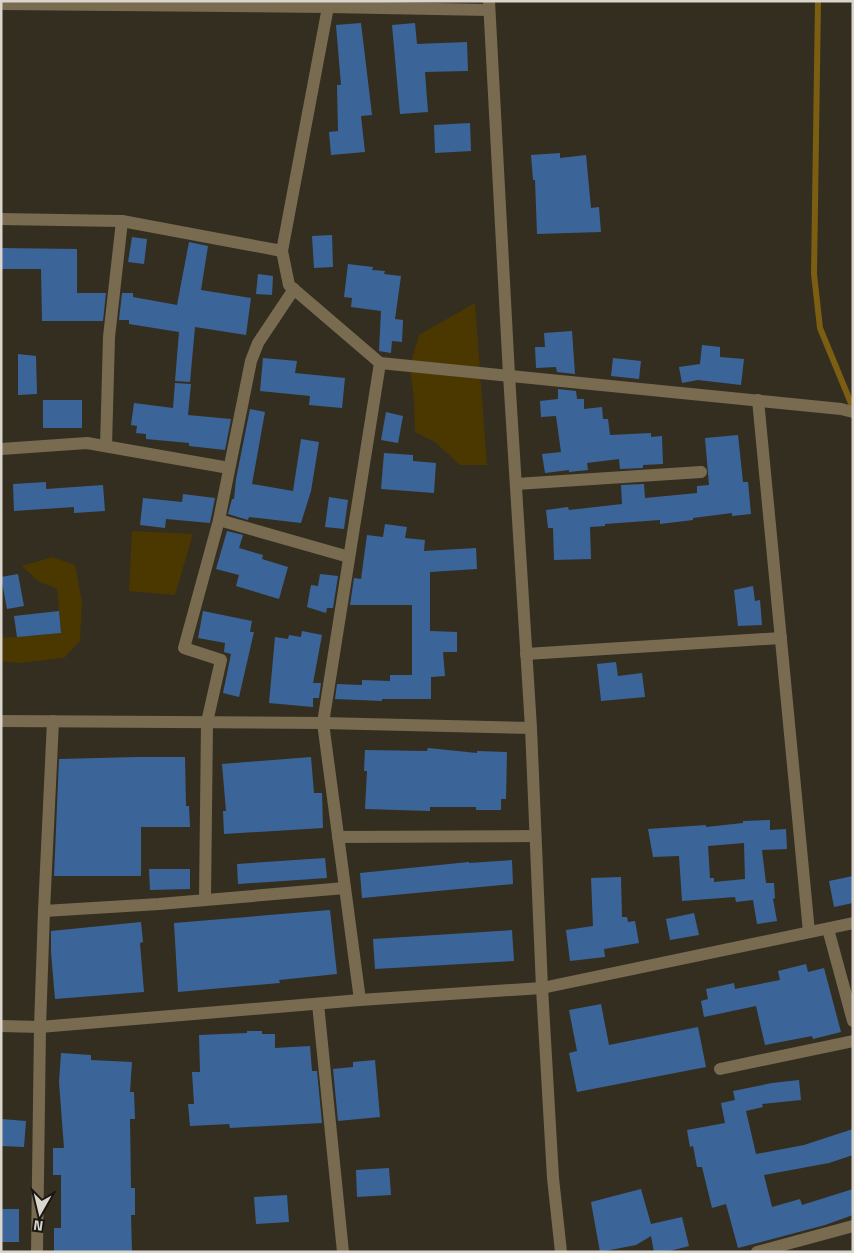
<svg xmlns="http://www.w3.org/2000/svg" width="854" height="1253" viewBox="0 0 854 1253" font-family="'Titillium Web',sans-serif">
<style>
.green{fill:#4b3700}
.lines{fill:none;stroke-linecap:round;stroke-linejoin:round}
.stream{stroke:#7b5e12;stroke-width:6}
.building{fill:#3b6598;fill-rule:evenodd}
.minor{stroke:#786b50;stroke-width:12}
</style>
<rect width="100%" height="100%" fill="#342e21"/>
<g class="green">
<path d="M475,303L487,465H460L435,442L415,432L414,400L410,366L419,335Z"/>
<path d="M132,531L193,534L175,595L129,591Z"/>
<path d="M52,557L75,565L82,602L80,641L64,658L18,663L1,661V631L4,638L61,633L57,589L38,581L22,566Z"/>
</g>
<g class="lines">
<path class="stream" d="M818,1L814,274L820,328L853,408"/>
</g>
<g class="building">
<path d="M361,23L372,115L361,116L365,152L331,155L329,132L338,131L337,85H341L336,25Z"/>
<path d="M415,23L417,44L467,42L468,71L425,72L428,112L400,114L392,25Z"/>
<path d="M470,123L471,151L435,153L434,125Z"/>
<path d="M560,153V158L586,155L591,208L599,207L601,232L537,234L535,180H533L531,155Z"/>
<path d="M332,235L333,267L314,268L312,236Z"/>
<path d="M132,237L147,239L144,264L128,262Z"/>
<path d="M189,242L208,246L201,290L251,298L246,335L195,327L190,382L175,381L179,332L129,324V320H119L122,293H133V297L177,305Z"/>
<path d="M1,248L77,249V293H106L103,321H42L41,269H1Z"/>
<path d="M348,264L373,267L372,270L385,271L384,274L401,276L395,319L403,320L402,342L392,341L391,353L379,351L381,311L351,307L352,298L344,297Z"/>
<path d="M258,274L273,276L272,295L256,294Z"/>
<path d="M572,331L575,374L557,372L556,367L536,368L535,347H545L544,333Z"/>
<path d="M702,345L720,347V357L744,359L741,385L698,380L682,383L679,367L700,364Z"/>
<path d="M18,354L36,356L37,394L18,395Z"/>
<path d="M263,358L297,361L295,373L345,378L342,408L309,405L310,396L260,391Z"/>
<path d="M613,358L641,361L639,379L611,376Z"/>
<path d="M175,383L191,384L188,415L231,419L225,450L189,446V443L146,439V434L136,433L137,426L131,425L134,403L173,408Z"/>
<path d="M558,389L576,391L577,399H584V409L602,407L603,419H608L610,435L651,433V437L662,436L663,464L643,465V468L620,469L619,459L587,463L588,470L569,472V470L545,473L542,454L561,452L556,416L541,417L540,401L558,399Z"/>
<rect x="43" y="400" width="39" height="28"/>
<path d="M250,409L265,412L252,484L293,491L301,439L319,442L311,491L301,523L249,517L248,520L228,514L232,499H234L236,479Z"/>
<path d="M386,412L403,416L398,443L381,440Z"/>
<path d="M738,435L743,482H748L751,514L732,516V513L693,518V520L660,524V520L605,524V526L590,527L591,559L554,560L553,528H548L546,510L568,507L569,510L622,504L621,485L644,484L645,498L697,493V486L709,485L705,438Z"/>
<path d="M384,453L413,455V461L436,463L434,493L381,489Z"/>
<path d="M46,482V489L103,485L105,511L74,513V507L14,511L13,484Z"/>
<path d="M183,494L215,498L210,523L166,519L165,528L140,525L143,498L182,502Z"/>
<path d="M329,497L348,500L344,529L325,527Z"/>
<path d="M385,524L407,527L405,538L425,540L424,551L476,548L477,569L430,572V631L457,632V652H443L445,676L431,677V699H382V701L335,699L337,684L362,685V680L390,681V675H412V605H350L354,578L361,579L367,535L383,537Z"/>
<path d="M227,531L243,535L239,548L263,555L262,559L288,567L279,599L236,586L239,575L216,569Z"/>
<path d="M18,574L24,606L7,609L1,577Z"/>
<path d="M320,574L338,576L333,608H327L326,613L307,607L311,585L318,586Z"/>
<path d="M753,586L755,601L760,600L762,625L738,626L734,590Z"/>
<path d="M59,611L61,633L17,637L14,616Z"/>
<path d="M203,611L252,621L250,632H254L239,697L223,693L231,654L224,652L225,643L198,638Z"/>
<path d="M302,631L322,635L313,683H321L319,698H313V707L269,703L275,637L288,639L289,635L301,637Z"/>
<path d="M616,662L618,676L642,673L645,697L601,701L597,664Z"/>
<path d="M428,748L477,753V751L507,752L506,799H501V810H476V807H430V811L365,809L367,771H364L365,750L427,751Z"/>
<path d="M137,757H185L186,806H189L190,827H141V876H54L59,759Z"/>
<path d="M311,757L314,793H322L323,828L224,834L223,811H226L222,764Z"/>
<path d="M770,820V830L786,829L787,849L762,850L766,883H774L775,898L773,899L777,921L757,924L753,900L736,902L735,897L682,901L679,856L653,857L648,829L706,825V827L743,823V821ZM744,843L745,879L714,882V878H710L708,846Z"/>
<path d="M325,858L327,878L238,884L237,864Z"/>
<path d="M512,860L513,884L362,898L360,873L469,862V863Z"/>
<path d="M149,869H190V889L150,890Z"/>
<path d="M853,876V903L834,907L829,881Z"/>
<path d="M621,877L622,917H627L628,922L635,921L639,943L604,949L605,957L570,961L566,930L593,926L591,878Z"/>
<path d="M330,910L337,974L279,980L280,983L178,992L174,923Z"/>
<path d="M694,913L699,935L670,940L666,919Z"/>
<path d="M141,922L143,942L140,943L144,992L55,999L51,952V931Z"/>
<path d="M512,930L514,961L375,969L373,939Z"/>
<path d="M806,964L808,972L824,968L841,1032L813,1039L812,1036L765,1045L756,1006L704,1017L701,1001L708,999L706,989L734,983L735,989L780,980L778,971Z"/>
<path d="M601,1004L609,1045L698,1027L706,1067L577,1092L569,1053L577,1051L569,1010Z"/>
<path d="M247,1031H262V1034H275V1048L310,1046L312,1071H317L322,1123L230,1128L229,1124L190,1126L188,1104H194L192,1072H200L199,1035L247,1033Z"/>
<path d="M61,1053L91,1055V1060L132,1062L130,1092H134L135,1119H130L131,1188H135V1215H131L132,1252H54V1228H61V1175H53V1148H64L59,1082Z"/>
<path d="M375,1060L380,1117L338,1121L333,1069L353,1067V1062Z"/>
<path d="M799,1080L801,1100L762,1104L763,1107L746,1111L756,1154L804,1145L853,1129V1155L829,1163L764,1175L772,1207L800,1199L802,1205L853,1189V1215L825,1225L738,1248L726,1204L712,1208L702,1167H697L693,1146L690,1147L687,1130L725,1123L721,1103L735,1100L733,1091L772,1083Z"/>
<path d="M1,1119L26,1121L24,1147L1,1146Z"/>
<path d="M389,1168L391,1195L357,1197L356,1170Z"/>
<path d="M641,1189L651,1224L682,1217L689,1246L666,1252H654L651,1236L636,1245L600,1252L591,1202Z"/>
<path d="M287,1195L289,1222L256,1224L254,1197Z"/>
<rect x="1" y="1209" width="18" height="33"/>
</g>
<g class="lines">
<g class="minor">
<path d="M489,1L509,375L531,728L542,988L553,1178L561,1252"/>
<path d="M1,4L328,7L489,10"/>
<path d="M328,7L282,251L289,285L380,363L841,409L853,412"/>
<path d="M1,219L122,221L282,251"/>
<path d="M758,400L809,932"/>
<path d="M106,446L109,337L122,221"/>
<path d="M1,449L87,443L229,468"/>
<path d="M516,484L701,472"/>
<path d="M219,520L349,557"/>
<path d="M526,654L781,638"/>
<path d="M1,721L323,723L531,728"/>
<path d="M53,721L44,911L159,904L345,888"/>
<path d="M338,837L535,836"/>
<path d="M205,900L207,722L221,660L184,648L219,520L251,361L258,343L294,289"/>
<path d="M828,929L853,1021"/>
<path d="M360,1000L323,723L380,363"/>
<path d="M318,1004L343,1252"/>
<path d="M1,1026L40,1027L360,1000L542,988L853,923"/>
<path d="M720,1069L853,1041"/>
<path d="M37,1252L40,1027L44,911"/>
<path d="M757,1252L853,1226"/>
</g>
</g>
<rect width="854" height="1253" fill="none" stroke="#dad6ce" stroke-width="5"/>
<g transform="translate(40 1213) rotate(188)" stroke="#191611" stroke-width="4" paint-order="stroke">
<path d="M0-4L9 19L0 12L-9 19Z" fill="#dad6ce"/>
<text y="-8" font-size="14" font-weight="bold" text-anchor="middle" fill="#dad6ce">N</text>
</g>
</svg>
